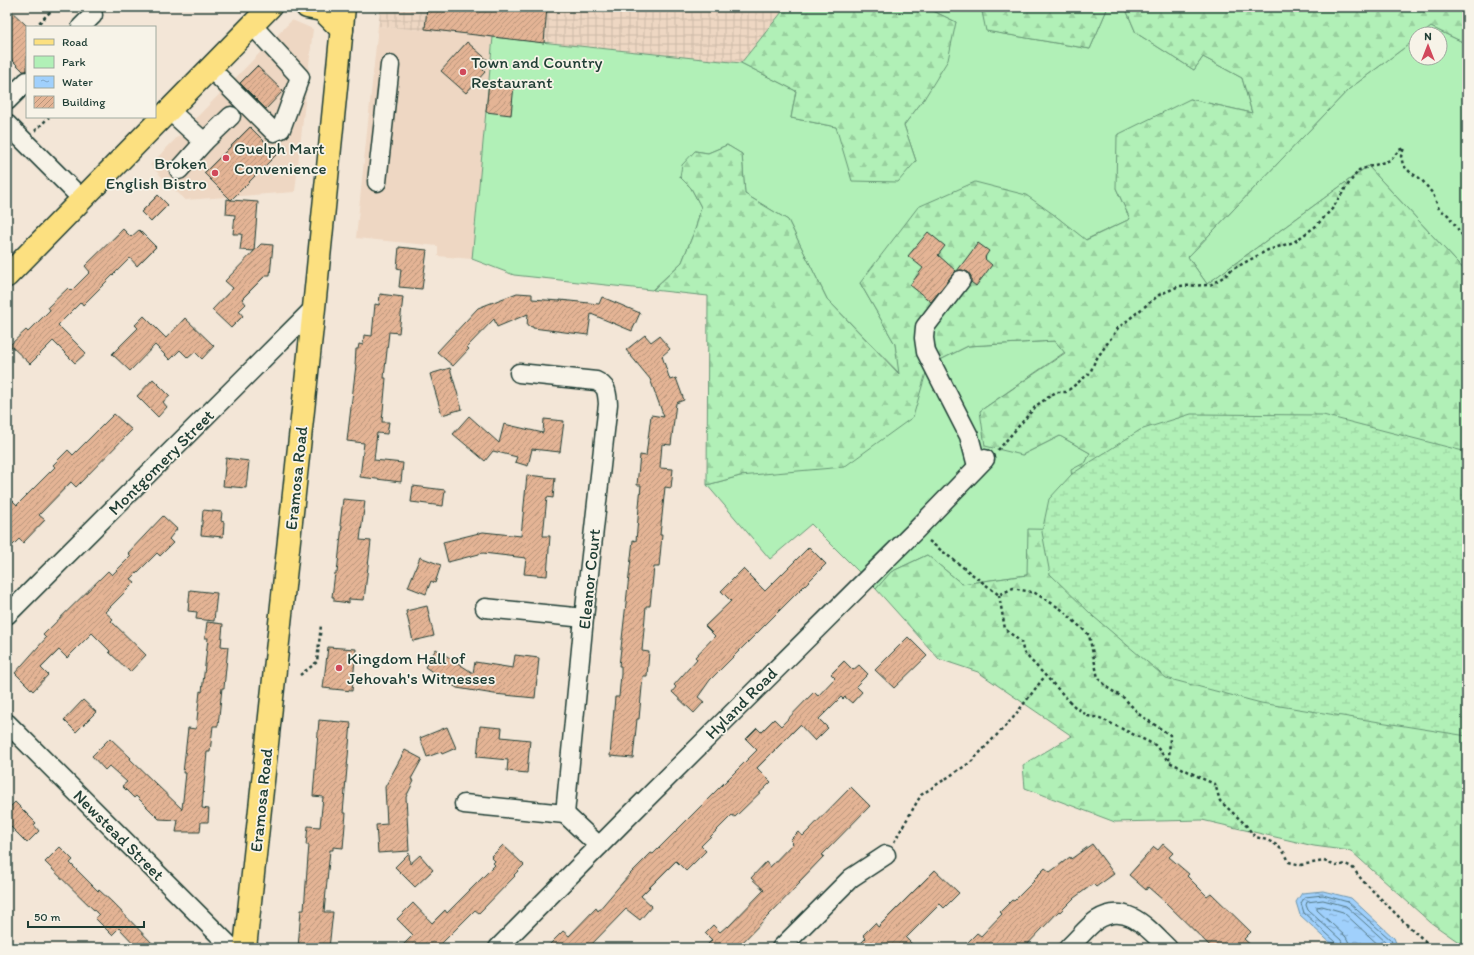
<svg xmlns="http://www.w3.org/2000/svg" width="1474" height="955" viewBox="0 0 1474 955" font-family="Itim,sans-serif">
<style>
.built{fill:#eed7c3}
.industrial{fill:url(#industrial-grid)}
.green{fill:#b1f0b7;stroke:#689676}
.forest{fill:url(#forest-firs);stroke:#689676}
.wetland{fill:url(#wetland-marsh);stroke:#689676}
.water{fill:url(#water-ripples);stroke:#6c95ac}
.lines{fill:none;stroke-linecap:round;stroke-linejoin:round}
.shore{stroke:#537884;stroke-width:1}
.building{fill:url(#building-hatch);stroke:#1f3d34}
.minor-casing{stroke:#1f3d34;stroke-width:21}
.major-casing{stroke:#1f3d34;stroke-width:25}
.path{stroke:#1f3d34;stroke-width:2.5;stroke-dasharray:3 3;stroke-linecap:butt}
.minor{stroke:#f7f3e8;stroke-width:18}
.major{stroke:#fce080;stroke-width:22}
.poi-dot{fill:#d1495b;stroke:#f7f3e8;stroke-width:1.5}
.labels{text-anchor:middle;stroke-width:3.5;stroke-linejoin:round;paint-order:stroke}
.poi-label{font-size:17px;fill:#1f3d34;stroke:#f7f3e8;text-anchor:start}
.street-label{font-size:17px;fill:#1f3d34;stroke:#f7f3e8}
</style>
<defs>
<pattern id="industrial-grid" width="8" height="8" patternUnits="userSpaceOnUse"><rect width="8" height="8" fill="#eed7c3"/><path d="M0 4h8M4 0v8" fill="none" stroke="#ccb9a8"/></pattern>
<pattern id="forest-firs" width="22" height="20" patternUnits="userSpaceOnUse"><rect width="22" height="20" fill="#b1f0b7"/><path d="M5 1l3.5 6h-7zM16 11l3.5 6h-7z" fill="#98cf9e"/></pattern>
<pattern id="wetland-marsh" width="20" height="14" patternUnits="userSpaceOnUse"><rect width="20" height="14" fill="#b1f0b7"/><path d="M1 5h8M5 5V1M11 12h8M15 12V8" fill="none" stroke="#98cf9e"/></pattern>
<pattern id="water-ripples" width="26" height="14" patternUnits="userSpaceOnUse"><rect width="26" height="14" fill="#a0d0fc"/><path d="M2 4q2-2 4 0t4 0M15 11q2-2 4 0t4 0" fill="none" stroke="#82aacd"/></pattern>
<pattern id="building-hatch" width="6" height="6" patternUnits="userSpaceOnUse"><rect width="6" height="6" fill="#e4b495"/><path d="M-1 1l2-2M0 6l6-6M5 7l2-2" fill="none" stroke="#b8947a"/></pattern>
</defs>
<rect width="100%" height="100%" fill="#f3e6d7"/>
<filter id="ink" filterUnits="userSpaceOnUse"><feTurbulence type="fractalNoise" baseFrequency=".025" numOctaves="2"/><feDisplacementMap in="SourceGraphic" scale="8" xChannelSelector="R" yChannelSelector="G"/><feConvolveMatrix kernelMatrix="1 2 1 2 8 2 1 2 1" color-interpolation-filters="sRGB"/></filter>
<g filter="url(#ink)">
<g class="built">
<path d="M292,20L313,29L295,192L185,200L150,165Z"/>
<path d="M378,26L493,37L472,259L438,256V246L356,238Z"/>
</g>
<path class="industrial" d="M381,7H786L741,63L493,37L378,26Z"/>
<g class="green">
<path d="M925,7H981L987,31L1090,49L1108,7H1125L1136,33L1194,70L1203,57L1242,78L1252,113L1190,99L1116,188L1130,219L1085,240L1053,214L860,283L895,344L900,374L827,299L788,220L745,194L742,154L727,145L708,153L695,151L680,177L691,188L701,207L696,227L682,262L652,290L514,275L472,259L493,37L741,63L796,91L791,118L836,127L916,161L904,125L924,99L956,22Z"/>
<path d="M1431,27L1467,44V273L1368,166L1207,284L1188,257L1349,89L1416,39V58H1440V34H1422Z"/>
<path d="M1055,341L1065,352L980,411L1022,455L1060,436L1090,453L1086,462L1075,501L1027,575L962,584L927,555L891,572L876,589L811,524L770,559L707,485L740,476L928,366L968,346Z"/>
</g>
<g class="forest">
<path d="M786,7H925L956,22L948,60L924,99L904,125L916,161L898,182L852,181L836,127L791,118L796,91L741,63Z"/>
<path d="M981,7H1108L1090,49L986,31Z"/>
<path d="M1125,7H1467V44L1431,27L1422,34H1416V39L1349,89L1188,257L1207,284L1368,166L1467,273V948L1430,922L1351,851L1314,846L1202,820L1115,822L1025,788L1023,765L1072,736L978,672L939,659L876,589L891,572L927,555L962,584L1027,575L1028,529L1079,530L1071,470L1086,462L1090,453L1060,436L1022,455L985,446L980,411L1065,353L1055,341L968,346L928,366L913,417L844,467L740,476L707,485L708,296L653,290L682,262L696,227L701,207L691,188L680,177L682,165L695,151L708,153L727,145L742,154L745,194L788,220L827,299L899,374L895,344L860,283L918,207L975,182L1026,195L1053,214L1086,240L1130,219L1116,188L1117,135L1190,99L1252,113L1242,78L1203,57L1194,70L1136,33Z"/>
</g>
<path class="wetland" d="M1191,414L1323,415L1467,452V736L1261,703L1166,678L1094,617L1050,574L1042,532L1049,499L1072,474L1140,430Z"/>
<path class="water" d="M1323,891L1351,898L1394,938L1398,948H1336L1300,915L1296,902L1302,893Z"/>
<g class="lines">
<g class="shore">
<path d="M1339,948L1337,943L1304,913L1301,903L1305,897L1323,895L1348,902L1391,940L1394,948"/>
<path d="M1344,948L1341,940L1308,910L1306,905L1307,902L1323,900L1346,906L1387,943L1389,948"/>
<path d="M1350,948L1349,943L1346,937L1317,910V907L1322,906L1343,912L1382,948"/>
</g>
</g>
<g class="building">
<path d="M7,7L27,26V71H23L7,55Z"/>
<path d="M427,7H547L544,43L425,29Z"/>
<path d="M467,42L490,62L483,70L485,72L466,93L441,71Z"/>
<path d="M257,66L283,91L266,109L240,83Z"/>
<path d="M489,82L514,85L511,115L486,112Z"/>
<path d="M250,127L277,154L231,200L258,202L254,251L240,250L242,234H233L235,215L226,214L227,199L231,200L204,173Z"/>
<path d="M158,195L168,205L151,222L141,212Z"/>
<path d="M123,229L131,237L139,230L156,247L137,266L130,258L83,305L81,302L58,325L86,353L75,363L53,341L30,364L10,345L26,330L28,332L50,310L48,307L68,288L71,291L90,272L85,266Z"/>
<path d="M928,232L945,246L938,255L956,271L953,274L931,302L910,285L923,268L908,256Z"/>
<path d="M978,243L989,251L985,257L986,258L985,259L992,265L976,286L971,282V276L968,272L962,270L957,271Z"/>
<path d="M261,244L273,245L270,275H266L242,299L246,304L239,311L243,316L231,328L212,310L233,288L225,281Z"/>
<path d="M399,247L427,250L422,289L399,287L401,269L397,268Z"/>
<path d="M517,293L532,294V299L560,301V300L599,304L602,297L640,313L632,331L591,314L588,335L533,328V327L527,326L528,314L497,327L494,319L467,347L469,349L453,366L437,352L478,308Z"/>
<path d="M380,294L403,297L399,333L389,332L384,378H386L382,422H389L387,434L377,433L374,460L403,463L401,482L360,477L364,443L347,441L356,365H355L356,349H358L359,344L363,345L364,335L372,336L375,304L379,305Z"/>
<path d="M144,316L166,338L185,318L214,346L202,359L195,352L188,358L180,350L170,360L155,345L130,371L112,354L138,328L135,325Z"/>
<path d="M645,335L651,342L659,336L670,349L662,356L670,380L676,378L684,400L676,403L671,445L662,444L660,468L673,469L671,488L665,487L660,535H662L659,567H654L650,606H646L642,651L649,652L647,676H643L639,719H637L633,758L610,756L615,697H619L621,674V666H619L633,540L636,541L641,485H637L640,455L646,456L651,415L664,417L650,379L626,350Z"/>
<path d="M450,368L462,409L442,415L430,374Z"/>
<path d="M153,379L170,396L163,402L167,407L158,417L137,396Z"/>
<path d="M114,414L132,430L76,487L71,482L39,515L45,520L23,543L19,539L7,551V495L17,505L55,467L53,465L68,450L73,455Z"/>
<path d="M469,416L499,443L504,424L543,433L544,419L564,421L560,452L532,449L528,466L515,462L517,457L493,451L485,461L453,434Z"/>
<path d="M226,458L249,461L246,488L223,486Z"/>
<path d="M527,475L555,478L553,498L547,497L543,536H550L547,576L524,574L526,558L483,553L448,562L443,542L483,532L521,536Z"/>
<path d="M413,486L445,490L443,506L411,502Z"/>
<path d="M343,499L365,501L360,540L371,541L364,600L349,599V603L334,601V597H332L335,573H337L342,525H340Z"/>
<path d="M203,510L222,512L221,521L224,522L223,537L201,535Z"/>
<path d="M163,516L177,529L169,539L173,543L160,556L157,553L131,579L135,582L105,612L113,619L111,621L146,655L130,672L109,652L110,651L92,633L67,658L59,650L41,668L48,675L33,691L15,673L46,638L43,635L108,571L112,575L131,556L128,553Z"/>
<path d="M809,547L826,564L710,680L698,697L704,702L694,713L672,692L676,687L674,685L697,659L695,657L715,636L705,626L731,601L721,591L743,569L765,591Z"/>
<path d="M420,557L441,565L435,583L431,581L426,594L408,587Z"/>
<path d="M190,590L217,593L214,621L196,619L197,612L188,611Z"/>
<path d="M427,606L434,636L413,641L406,611Z"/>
<path d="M207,622L223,624L221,646L228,647L224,688H222L218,726H213L210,752H207L202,808L209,809L208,822H201L200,832H176L178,820L159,819L136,796L134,798L122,786L127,782L109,766L105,770L92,756L110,738L131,758L130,759L182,809L186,773H183L188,728L196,729L200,691L202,692L208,638H205Z"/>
<path d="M908,637L927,656L894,688L875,670Z"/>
<path d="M328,647L356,649L352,691L323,688Z"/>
<path d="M436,649L473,673L475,662L513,668L515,655L539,658L535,698L494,694L457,688L425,667Z"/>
<path d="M844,661L853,670L859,665L868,674L856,686L862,692L852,703L845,697L843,699L841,697L819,719L828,728L815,741L800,725L757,768L771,782L735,817L732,815L701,846L706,851L686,871L676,861L641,896L652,906L640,920L626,909L588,948H546L563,931L569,936L596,908L598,911L629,875L651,853L653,854L757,750L746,739L757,728L761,732L774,719L781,726L814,692L818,696L835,678L831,674Z"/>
<path d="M83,700L96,712L76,732L64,720Z"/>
<path d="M319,720L351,723L343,813H346L343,848L333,847V850H330L324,912H333L329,948H298L301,910H304L308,857L309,845H306L308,826L320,827L323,797L313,796Z"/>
<path d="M480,726L502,728L501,737L530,740L527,773L507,771L508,760L477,757Z"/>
<path d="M447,727L456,748L442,754L441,752L427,757L420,738Z"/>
<path d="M405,750L422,759L411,779L414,781L406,797L409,851L378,853L376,825L387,824L385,787Z"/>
<path d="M851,787L870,806L822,855L824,856L799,882L800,883L737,948H704L712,940L705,933L713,925L720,932L727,926L728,927L764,890L751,878L766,862L770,867L793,843L790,840L798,832L803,836Z"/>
<path d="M15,802L36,823L34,825L39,831L27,843L7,823V810Z"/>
<path d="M1092,844L1114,874L1096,887L1093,884L1074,898L1060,912L1059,911L1024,948H962L977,933L981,936L1002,914L1000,912L1012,900L1014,901L1034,881L1033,880L1045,868L1050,872L1070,857L1071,859Z"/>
<path d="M1163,844L1173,853L1169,857L1189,874L1187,876L1207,896L1211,893L1251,932L1244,939L1254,948H1212L1164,901L1148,887L1146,890L1129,875L1154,847L1158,850Z"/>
<path d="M503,845L524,865L514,875L515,876L479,913L475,910L437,948H400L413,935L397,919L413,903L432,923L445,910L447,913L495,865L493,863L495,861L491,857Z"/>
<path d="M60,847L73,860L70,863L98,891L99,890L112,902L157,948H138L119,928L112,935L95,918L99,915L45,862Z"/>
<path d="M409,853L410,864L420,855L433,870L415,887L395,867Z"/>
<path d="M935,870L959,893L944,908L940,904L906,938L916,948H856L866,938L863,935L875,923L878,927Z"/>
</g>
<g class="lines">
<defs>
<g id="minor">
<path d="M81,27L93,15"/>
<path d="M210,68L274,132L281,129L300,77L252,25"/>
<path d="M7,101L27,81"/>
<path d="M169,110L204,142L231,116"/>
<path d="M7,124L82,199"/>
<path d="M179,170L204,142"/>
<path d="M377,182L390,65"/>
<path d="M961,280L925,327L924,338L926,352L969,436L977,466"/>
<path d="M519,373L596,381C607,386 607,392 608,404L584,618L565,814"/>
<path d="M485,608L584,618"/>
<path d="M7,615L314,308"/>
<path d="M7,723L232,948"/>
<path d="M464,804L565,814"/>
<path d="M565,814L599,846"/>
<path d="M498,948L628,817L916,530L985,459"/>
<path d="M781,948L851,878L886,855"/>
<path d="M1068,948C1077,940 1088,926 1097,920C1127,901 1148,929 1168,948"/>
</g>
<g id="major">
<path d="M307,7L322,10L342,30"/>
<path d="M7,276L270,7"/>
<path d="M245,948L314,308L344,7"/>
</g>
</defs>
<use href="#minor" class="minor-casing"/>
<use href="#major" class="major-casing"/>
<g class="path">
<path d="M35,27L55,7"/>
<path d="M35,131L49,117"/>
<path d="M998,450L1037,405L1056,392H1066L1090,373L1095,361L1118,328L1159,295L1179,286L1210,285L1225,276L1231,270L1268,250L1294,242L1316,226L1332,209L1347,186L1359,170L1391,160L1399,150L1404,148L1401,156L1403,165L1411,173L1421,179L1433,194L1439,209L1448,215L1467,242"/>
<path d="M929,541L999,595L1013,588L1035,593L1061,609L1089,635L1098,678L1109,689L1124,698L1140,715L1170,735L1169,762C1185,769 1199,778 1215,784L1220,801L1245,824L1255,837C1271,840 1283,846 1289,862L1301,865L1324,861L1336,866L1345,864L1352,867L1362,880L1404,922L1426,942L1434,948"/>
<path d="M999,595L1005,629L1021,642L1024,653L1074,706L1088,716L1100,718L1155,745L1169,762"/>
<path d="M300,675L317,662L321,625"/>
<path d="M894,842L921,795L971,762L1013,718L1045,676"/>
<path d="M1420,948L1426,942"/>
</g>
<use href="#minor" class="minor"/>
<use href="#major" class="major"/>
</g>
</g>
<g class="poi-dot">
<circle cx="463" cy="72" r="4"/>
<circle cx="226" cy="158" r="4"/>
<circle cx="215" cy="173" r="4"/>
<circle cx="339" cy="668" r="4"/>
</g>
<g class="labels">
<g class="poi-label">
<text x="471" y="68">Town and Country<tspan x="471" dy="20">Restaurant</tspan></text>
<text x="234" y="154">Guelph Mart<tspan x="234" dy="20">Convenience</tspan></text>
<text x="207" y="169" text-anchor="end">Broken<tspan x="207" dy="20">English Bistro</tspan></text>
<text x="347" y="664">Kingdom Hall of<tspan x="347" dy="20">Jehovah's Witnesses</tspan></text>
</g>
<g class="street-label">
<text transform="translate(161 462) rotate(-45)" y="6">Montgomery Street</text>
<text transform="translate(296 478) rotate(-84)" y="6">Eramosa Road</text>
<text transform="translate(589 579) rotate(-84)" y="6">Eleanor Court</text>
<text transform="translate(741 703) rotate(-45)" y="6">Hyland Road</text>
<text transform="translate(261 800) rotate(-84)" y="6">Eramosa Road</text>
<text transform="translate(119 835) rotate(45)" y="6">Newstead Street</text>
</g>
</g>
<rect width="1474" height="955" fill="none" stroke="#f7f3e8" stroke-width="24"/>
<rect x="12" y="12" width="1450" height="931" fill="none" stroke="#1f3d34" stroke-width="1.5" filter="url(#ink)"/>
<rect x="26" y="26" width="130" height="92" fill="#f7f3e8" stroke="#a1aaa0"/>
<rect x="34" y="39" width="20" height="6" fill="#fce080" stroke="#a1aaa0"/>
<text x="62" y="46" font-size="12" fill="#1f3d34">Road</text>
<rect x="34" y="56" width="20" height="12" fill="#b1f0b7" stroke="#a1aaa0"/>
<text x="62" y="66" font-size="12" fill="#1f3d34">Park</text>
<rect x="34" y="76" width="20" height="12" fill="url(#water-ripples)" stroke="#a1aaa0"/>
<text x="62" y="86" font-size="12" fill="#1f3d34">Water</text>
<rect x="34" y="96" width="20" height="12" fill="url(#building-hatch)" stroke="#a1aaa0"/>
<text x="62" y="106" font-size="12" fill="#1f3d34">Building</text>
<g transform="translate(1428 46)"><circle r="19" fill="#f7f3e8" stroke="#a1aaa0"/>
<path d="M0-3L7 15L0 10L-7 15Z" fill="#d1495b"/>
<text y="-6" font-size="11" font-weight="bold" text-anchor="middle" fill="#1f3d34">N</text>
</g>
<path d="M28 921v6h116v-6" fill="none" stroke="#1f3d34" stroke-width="2"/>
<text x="34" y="921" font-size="12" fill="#1f3d34" stroke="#f7f3e8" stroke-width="3" paint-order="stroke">50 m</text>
</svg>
